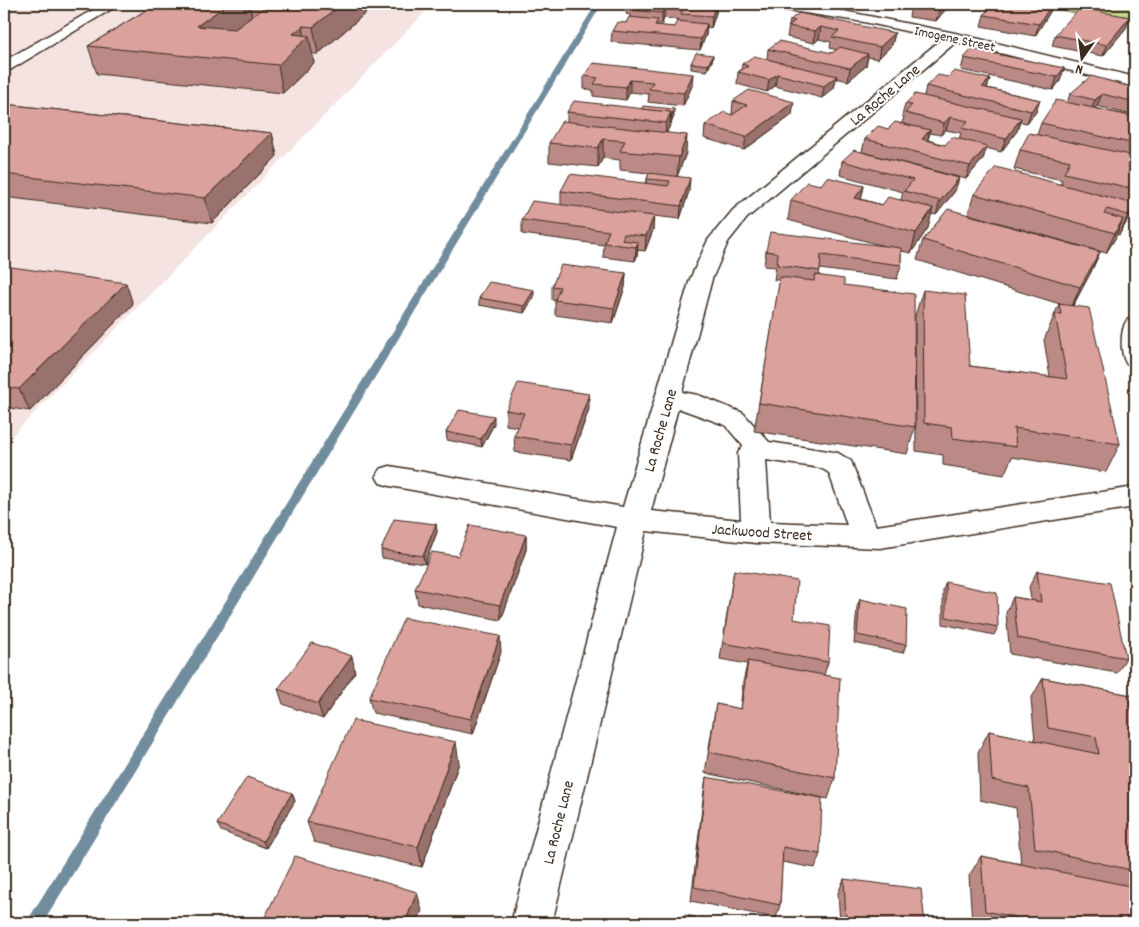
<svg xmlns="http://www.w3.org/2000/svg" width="1139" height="927" viewBox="0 0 1139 927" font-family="Dekko,sans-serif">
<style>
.built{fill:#f4e3e1}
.green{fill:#c4d98e;stroke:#808256}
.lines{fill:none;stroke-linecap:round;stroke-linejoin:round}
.stream{fill:#6f8c9d;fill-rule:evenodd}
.minor-casing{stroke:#3b2a1e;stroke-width:3}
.minor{fill:#fff;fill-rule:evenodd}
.wall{fill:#bc8a86;stroke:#3b2a1e;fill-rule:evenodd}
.shaded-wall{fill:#99716d;stroke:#3b2a1e}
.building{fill:#dba19c;stroke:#3b2a1e}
.labels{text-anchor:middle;stroke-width:4;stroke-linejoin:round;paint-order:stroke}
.far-street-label{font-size:14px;fill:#3b2a1e;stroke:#fff}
.street-label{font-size:16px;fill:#3b2a1e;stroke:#fff}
</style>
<rect width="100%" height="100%" fill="#fff"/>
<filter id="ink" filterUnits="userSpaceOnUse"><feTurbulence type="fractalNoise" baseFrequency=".02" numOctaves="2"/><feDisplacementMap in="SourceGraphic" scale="10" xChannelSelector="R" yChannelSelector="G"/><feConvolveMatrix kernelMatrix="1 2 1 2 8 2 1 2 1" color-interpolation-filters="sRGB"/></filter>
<g filter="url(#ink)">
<path class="built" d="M4,4H433L4,444Z"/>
<path class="green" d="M1030,4H1135V25Z"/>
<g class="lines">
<path class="stream" d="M596,4H602L43,923H26Z"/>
<defs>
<g id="minor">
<path d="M103,4H120L10,70L4,72V61Z"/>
<path d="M765,4H800L818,6L955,33L1135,77V87L956,42L747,218L728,242L712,279L682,392L698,395L743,413L769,442L828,451L838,453L851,461L876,526L1135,487V507L880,548L756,543L646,531L552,923H511L617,527L390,486L380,483L376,476L380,469L390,466L623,507L690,279L708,240L733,210L942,39L864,22L772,8ZM678,408L725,425L743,446L738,453L741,520L651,511ZM766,460L821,468L829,473L847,525L770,522Z"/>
<path d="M1135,318V365L1126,363C1120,353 1120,330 1127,320Z"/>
</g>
</defs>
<use href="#minor" class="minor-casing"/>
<use href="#minor" class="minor"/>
</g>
<g class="wall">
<path d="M156,4H376L318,54H312L314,63L283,93L97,74L88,46Z"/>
<path d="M627,4H717L716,13L711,28L707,27L706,35L700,50L611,42L612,31L626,23L630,18V15L626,14ZM664,18L680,20V22L674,27L657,26V24H662Z"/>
<path d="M854,4H878L873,8Z"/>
<path d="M913,4H950L936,21L909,17L911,5Z"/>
<path d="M992,4H1053L1050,12L1035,36L981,26L984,15Z"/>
<path d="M1130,17L1126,28L1103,56L1052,46L1055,35Z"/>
<path d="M790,20L895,33L892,45L878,59L868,57L866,66L848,81L836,78L834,88L822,98L775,86L767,92L737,84L738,72L741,70L742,64L767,59L768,49L832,53L837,50L830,48L831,42L819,39L814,43L787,37Z"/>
<path d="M713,55L712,61L707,71L691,69V63Z"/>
<path d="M964,58L1064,68L1060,81L1053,90L961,70Z"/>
<path d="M593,63L692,86L683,106L648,102L649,94L630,92L626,100L593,96V90L584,89V76Z"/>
<path d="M948,77L990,79L987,88L1040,100L1036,112L1027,123L1020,122L1017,131L1001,152L986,148L983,159L966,179L862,152L865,139L902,123L904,117L902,116L905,104L924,96L926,86ZM946,130L961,133L959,139L945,145L928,140L930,133L941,135Z"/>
<path d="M1135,88V116L1097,106L1095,108L1135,117V211L1131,210L1126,223L1119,235L1117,234L1106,253L968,214L974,194L1061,184L1062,180L1014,169L1020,150L1037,135L1041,123L1067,103L1070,94Z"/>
<path d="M733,101L792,115L744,150L704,138L705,125L733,114H732Z"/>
<path d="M4,104L272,133L277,156L212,223L4,197Z"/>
<path d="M567,112L674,116L667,132L686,153L677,176L689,191L680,219L653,216V230L645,251L638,250L637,256L635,261L603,257L604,245L522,234V220L561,205V191L646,183L647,179L649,173L620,170V160L603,158L598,167L549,162V143L567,122Z"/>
<path d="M842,161L959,178L955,191L936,215L931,214L928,228L911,253L901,251V265L897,279L820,269L819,275L844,285L915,427L907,454L754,431L780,280H774L776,267L764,266L766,251L884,246L788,220L791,200L821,185L864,186L861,199L882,205L901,200L903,192L840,175Z"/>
<path d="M923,240L1100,252L1091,272L1073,306L1120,444L1106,472L1012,457L1004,475L943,465V455L916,451L915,316L923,290L970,366L1050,377L1044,340L1059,304H1060L917,260Z"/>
<path d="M4,266L133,304L30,411L4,407Z"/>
<path d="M626,273L625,287L613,323L555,315V301L552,300V286Z"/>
<path d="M534,297L524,313L479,305V298Z"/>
<path d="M589,409L571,460L515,452L514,436L518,427L506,425V410Z"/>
<path d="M494,424L482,447L447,440L446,432Z"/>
<path d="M436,524L437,532L425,564L382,558L381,550Z"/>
<path d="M526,535V550L501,620L418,604L415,589Z"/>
<path d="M734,570L794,619L828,662L824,675L835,778L828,799L705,773L716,704L740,709L743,682L747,664L720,659Z"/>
<path d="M1037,571L1126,658L1117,673L1010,654L1006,613L1013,597L1031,600L1029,587Z"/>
<path d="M946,582L998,627L994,635L943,624V590Z"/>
<path d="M860,599L906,645L903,653L854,643L857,607Z"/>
<path d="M501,652L473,734L373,713L369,698Z"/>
<path d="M355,672L323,719L283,704L278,689Z"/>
<path d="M1043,678L1131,695L1135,871V923H972L969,876L981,856L1021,864L1016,808L980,800L978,752L989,731L1035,741L1031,699Z"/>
<path d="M459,763L422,867L314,842L307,822Z"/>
<path d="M706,777L820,854L815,868L782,862L780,905L776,918L691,901L704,791Z"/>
<path d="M292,793L295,801L266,848L221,831L217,824Z"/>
<path d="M844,879L925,923H840L838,893Z"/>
</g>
<g class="shaded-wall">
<path d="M228,4H249L252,16L204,53L197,26Z"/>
<path d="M342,4H376L318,54L313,27Z"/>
<path d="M716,4V13L711,28L712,16Z"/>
<path d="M944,4H950L936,21L939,10Z"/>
<path d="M1052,4H1053L1050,12L1035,36L1039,24Z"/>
<path d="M665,7L664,18L662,24V13Z"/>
<path d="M1130,17L1126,28L1103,56L1107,45Z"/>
<path d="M707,24L706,35L700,50L701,39Z"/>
<path d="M303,26L305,40L309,36L314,63L283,93L278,65L293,34Z"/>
<path d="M821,27L819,39L814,43L815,31Z"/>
<path d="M895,33L892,45L878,59L880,47Z"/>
<path d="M868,54L866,66L848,81L850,68Z"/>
<path d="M713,55L712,61L707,71L708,65Z"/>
<path d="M1064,68L1060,81L1053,90L1057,77Z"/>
<path d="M693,74L692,86L683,106L684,93Z"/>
<path d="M777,74L775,86L767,92L769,80Z"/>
<path d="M837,76L834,88L822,98L824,86Z"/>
<path d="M990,79L986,92L979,99L982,87Z"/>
<path d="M630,80V92L626,100V87Z"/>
<path d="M1102,94L1097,106L1090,113L1095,100Z"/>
<path d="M1040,100L1036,112L1027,123L1031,111Z"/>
<path d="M794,102L792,115L744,150L746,137Z"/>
<path d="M674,109V116L671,124V118Z"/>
<path d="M671,112L670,125L665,136L666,123Z"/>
<path d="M950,117L946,130L941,135L944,123Z"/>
<path d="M1021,118L1017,131L1001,152L1006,139Z"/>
<path d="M930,130L927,143L922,139Z"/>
<path d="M272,133L277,156L212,223L205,198Z"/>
<path d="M687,135L686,153L677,177L679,157Z"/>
<path d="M603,139V158L598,167V148Z"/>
<path d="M987,146L983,159L966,179L970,166Z"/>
<path d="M690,178L689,191L680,219L681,206Z"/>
<path d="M959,178L955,191L936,215L940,201Z"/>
<path d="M864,186L860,206L855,198Z"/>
<path d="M1134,204L1126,223L1119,235L1128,215Z"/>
<path d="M933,208L928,228L911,253L916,233Z"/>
<path d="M654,216L653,230L645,251L646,236Z"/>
<path d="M1123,219L1115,239L1106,253L1115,233Z"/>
<path d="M638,242L637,256L635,261L636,247Z"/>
<path d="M1100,252L1091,272L1071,308L1080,287Z"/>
<path d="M626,273L625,287L613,323L614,308Z"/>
<path d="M126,283L133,304L30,411L19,389Z"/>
<path d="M534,290V297L524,313V306Z"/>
<path d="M589,394V409L571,460V445Z"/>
<path d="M494,416V424L482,447L481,439Z"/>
<path d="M436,524L437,532L425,564L423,556Z"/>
<path d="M526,535V550L501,620L500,605Z"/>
<path d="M500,636L501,652L473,734L471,719Z"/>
<path d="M352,656L355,672L323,719L318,704Z"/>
<path d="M456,742L459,763L422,867L418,847Z"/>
<path d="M292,793L295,801L266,848L263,841Z"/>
<path d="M417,892L422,911L417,923H405Z"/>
</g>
<g class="building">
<path d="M156,4H228L197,26L235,29L269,4H342L313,27L303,26L293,34L309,36L278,65L88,46Z"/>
<path d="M632,4H716L712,16L681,14L683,8L665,7L662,13L630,10L633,4Z"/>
<path d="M913,4H944L939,10L911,5Z"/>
<path d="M992,4H1052L1039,24L984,15Z"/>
<path d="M1080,8L1130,17L1107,45L1055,35Z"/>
<path d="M799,13L895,33L880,47L832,37L839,31L821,27L815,31L788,26L795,21L790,20Z"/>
<path d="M629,17L658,20L655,25L674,27L677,21L707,24L701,39L612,31L617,22L626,23Z"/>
<path d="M779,41L832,53L840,47L868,54L850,68L768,49Z"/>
<path d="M972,49L1064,68L1057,77L964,58Z"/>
<path d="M696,53L713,55L708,65L691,63Z"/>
<path d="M754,56L837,76L824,86L777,74L769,80L738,72L748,66L742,64Z"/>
<path d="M593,63L693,74L684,93L649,89L653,82L630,80L626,87L594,84L598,78L584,76Z"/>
<path d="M954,71L990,79L982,87L1040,100L1031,111L926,86L938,75L948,77Z"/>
<path d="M1091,76L1135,88V102L1102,94L1095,100L1070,94Z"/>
<path d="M749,90L794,102L746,137L705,125L724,112L732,115L747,105L733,101Z"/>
<path d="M915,94L1021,118L1006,139L962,128L968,121L950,117L944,123L905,113L912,105L905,104Z"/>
<path d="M1056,100L1135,117V144L1041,123Z"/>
<path d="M574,101L671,112L666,123L567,112Z"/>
<path d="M4,104L272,133L205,198L4,174Z"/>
<path d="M643,106L674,109L671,118V112L642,109Z"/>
<path d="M562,121L687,135L679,157L620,151L625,141L603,139L598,148L549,143Z"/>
<path d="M895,122L930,130L922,139L945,145L952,137L987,146L970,166L865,139L878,126L888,129Z"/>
<path d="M1029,133L1135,156V189L1064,173L1070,161L1020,150Z"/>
<path d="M854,150L959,178L940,201L904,191L913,180L842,161Z"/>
<path d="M996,167L1134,204L1128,215L1107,209L1104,214L1123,219L1115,233L974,194Z"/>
<path d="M649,173L690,178L681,206L561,191L570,174L668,186L670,181L647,179Z"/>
<path d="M827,177L864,186L855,198L882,205L888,197L933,208L916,233L791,200L807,182L821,185Z"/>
<path d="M532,201L654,216L646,236L624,234L622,240L638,242L636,247L604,243L609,231L522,220Z"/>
<path d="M948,209L1100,252L1080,287L923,240Z"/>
<path d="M770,232L901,248V265L821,255L820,271L777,265L778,253L766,251Z"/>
<path d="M561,265L626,273L614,308L555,300L560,287L552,286Z"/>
<path d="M4,266L126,283L19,389L4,387Z"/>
<path d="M815,275L844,279V285L914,294L915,427L759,403L780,277L814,281Z"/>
<path d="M489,282L534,290L524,306L479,298Z"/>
<path d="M923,290L965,295L970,366L1067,379L1055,314H1061L1059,304L1089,308L1120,444L1014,428L1016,447L953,438L952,427L924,423Z"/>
<path d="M518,383L589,394L571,445L514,436L524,413L506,410Z"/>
<path d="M459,410L494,416L481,439L446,432Z"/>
<path d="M394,519L436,524L423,556L381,550Z"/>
<path d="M470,525L526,535L500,605L415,589L432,552L458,556Z"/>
<path d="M734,570L797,581L794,619L830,626L828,662L723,643Z"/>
<path d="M1037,571L1110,583L1126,658L1018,638L1013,597L1041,602Z"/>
<path d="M946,582L997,593L998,627L946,617Z"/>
<path d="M860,599L907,609L906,645L857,635Z"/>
<path d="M404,618L500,636L471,719L369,698Z"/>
<path d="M312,643L352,656L318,704L278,689Z"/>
<path d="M748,661L840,678L835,778L709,752L716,704L741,709Z"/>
<path d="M1043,678L1131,695L1135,718V871L1035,848L1029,788L992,780L989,731L1099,754L1096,737L1048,728Z"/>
<path d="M353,720L456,742L418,847L307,822Z"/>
<path d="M247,777L292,793L263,841L217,824Z"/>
<path d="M706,777L822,798L820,854L783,847L780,905L694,887Z"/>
<path d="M295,856L417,892L405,923H262Z"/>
<path d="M981,856L1135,887V923H1015V917L985,911Z"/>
<path d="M844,879L921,889L925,923H846Z"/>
<path d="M685,915L722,923H683Z"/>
<path d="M166,916L191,923H162Z"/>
</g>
</g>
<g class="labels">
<g class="far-street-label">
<text transform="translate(955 38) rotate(12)" y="5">Imogene Street</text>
</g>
<g class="street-label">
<text transform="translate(884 94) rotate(-40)" y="6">La Roche Lane</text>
<text transform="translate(659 430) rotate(-74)" y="6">La Roche Lane</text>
<text transform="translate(762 531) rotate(4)" y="6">Jackwood Street</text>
<text transform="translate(557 822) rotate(-76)" y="6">La Roche Lane</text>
</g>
</g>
<rect width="1139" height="927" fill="none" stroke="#fff" stroke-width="20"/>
<rect x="10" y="10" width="1119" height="907" fill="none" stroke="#3b2a1e" stroke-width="2" filter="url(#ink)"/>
<g transform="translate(1082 58) rotate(194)" stroke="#ffffff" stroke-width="4" paint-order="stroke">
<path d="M0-4L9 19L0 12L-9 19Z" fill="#3b2a1e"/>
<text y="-8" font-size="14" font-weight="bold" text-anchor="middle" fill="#3b2a1e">N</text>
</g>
</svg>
